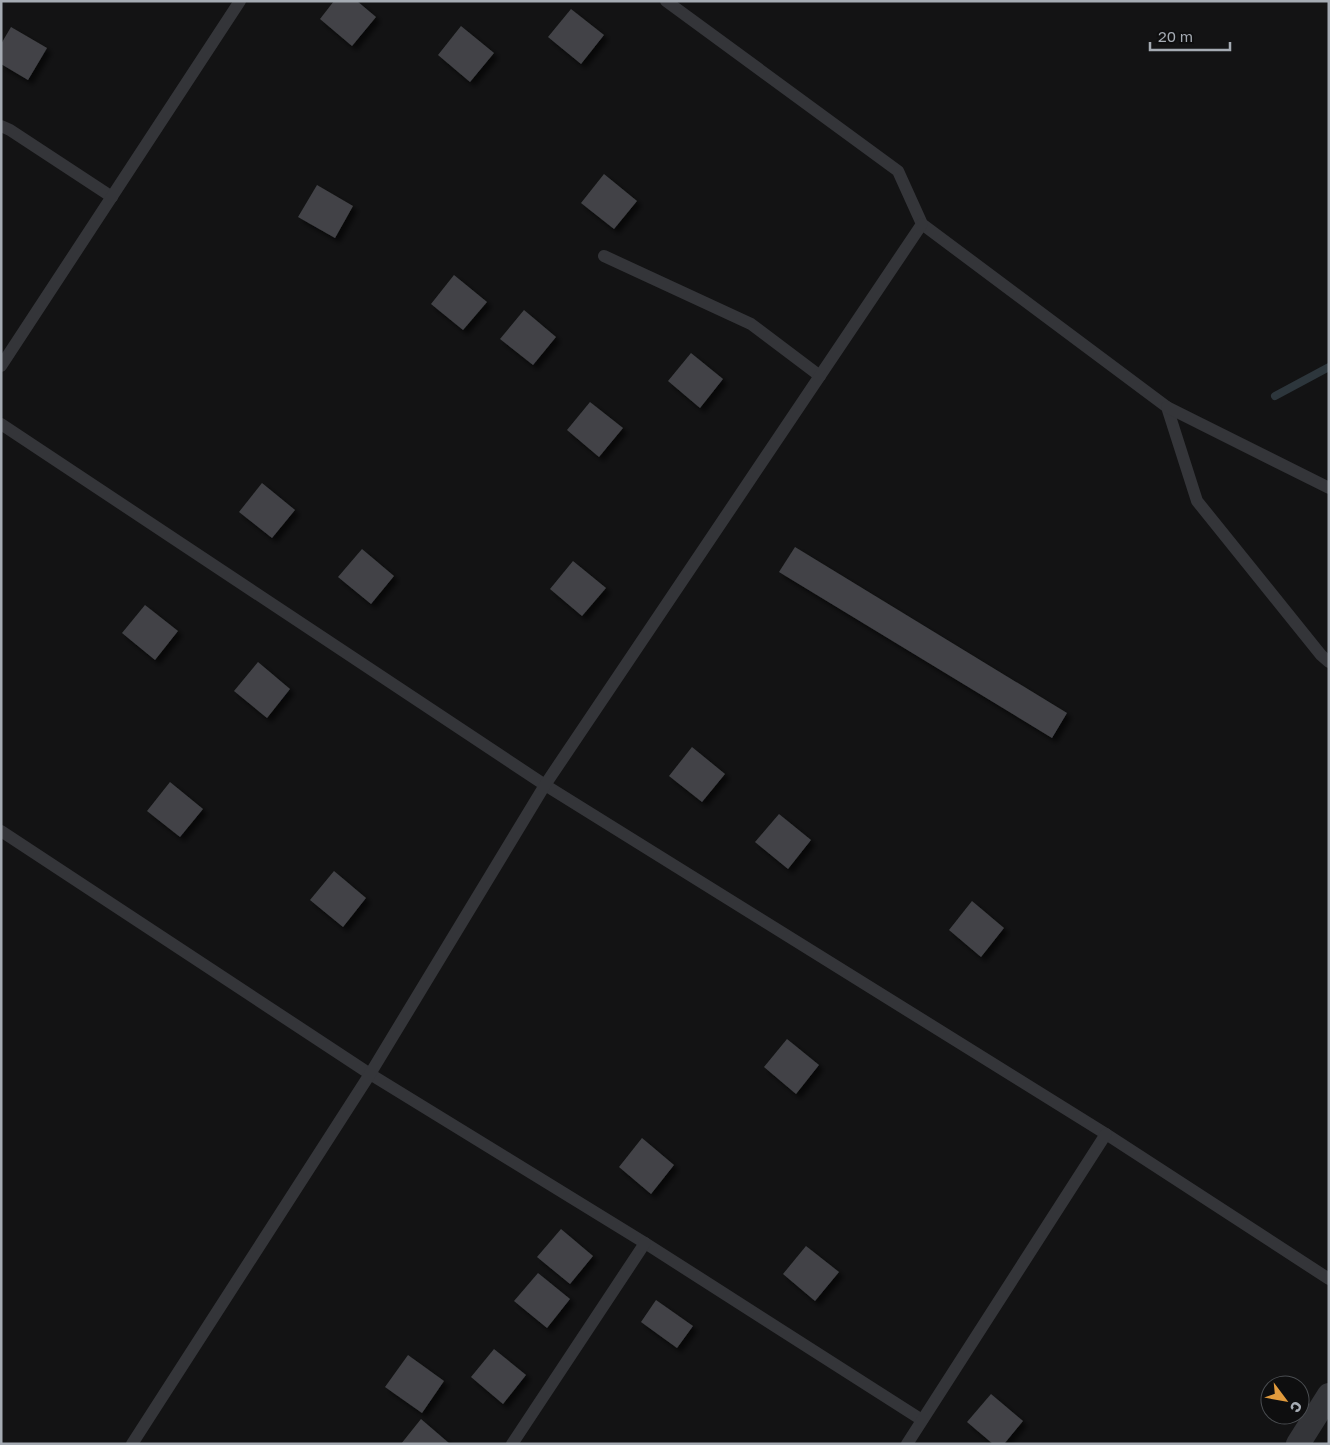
<svg xmlns="http://www.w3.org/2000/svg" width="1330" height="1445" viewBox="0 0 1330 1445" font-family="'Golos Text',sans-serif">
<style>
.lines{fill:none;stroke-linecap:round;stroke-linejoin:round}
.stream{stroke:#2d363c;stroke-width:8}
.building{fill:#424347;filter:url(#shadow)}
.lane{stroke:#343539;stroke-width:12}
.street{stroke:#343539;stroke-width:24}
</style>
<defs>
<filter id="shadow"><feDropShadow dx="4.5" dy="4.5" stdDeviation="2.5" flood-color="#0009"/></filter>
</defs>
<rect width="100%" height="100%" fill="#131314"/>
<g class="lines">
<path class="stream" d="M1275,396L1329,367"/>
</g>
<g class="building">
<path d="M334,1H357L376,17L352,46L320,19Z"/>
<path d="M571,9L604,35L581,64L548,37Z"/>
<path d="M461,26L494,53L470,82L438,55Z"/>
<path d="M11,27L47,48L28,80L1,64V44Z"/>
<path d="M604,174L637,201L614,229L581,203Z"/>
<path d="M317,185L353,206L335,238L298,217Z"/>
<path d="M454,275L487,302L463,330L431,304Z"/>
<path d="M524,310L556,337L533,365L500,339Z"/>
<path d="M691,353L723,379L700,408L668,381Z"/>
<path d="M590,402L623,428L599,457L567,430Z"/>
<path d="M262,483L295,510L272,538L239,512Z"/>
<path d="M795,547L1067,713L1052,738L779,572Z"/>
<path d="M362,549L394,576L371,604L338,577Z"/>
<path d="M573,561L606,588L582,616L550,589Z"/>
<path d="M145,605L178,631L155,660L122,633Z"/>
<path d="M258,662L290,689L267,718L234,691Z"/>
<path d="M692,747L725,774L702,802L669,776Z"/>
<path d="M170,782L203,809L180,837L147,811Z"/>
<path d="M779,814L811,840L788,869L755,842Z"/>
<path d="M334,871L366,898L343,927L310,900Z"/>
<path d="M972,901L1004,928L981,957L949,930Z"/>
<path d="M787,1039L819,1065L796,1094L764,1067Z"/>
<path d="M642,1138L674,1165L651,1194L619,1167Z"/>
<path d="M561,1229L593,1256L570,1284L537,1257Z"/>
<path d="M806,1246L839,1272L815,1301L783,1274Z"/>
<path d="M538,1273L570,1299L547,1328L514,1301Z"/>
<path d="M656,1300L693,1326L677,1348L641,1322Z"/>
<path d="M494,1349L526,1375L503,1404L471,1377Z"/>
<path d="M408,1355L444,1381L422,1413L385,1387Z"/>
<path d="M991,1394L1023,1421L1004,1444H993L967,1422Z"/>
<path d="M421,1419L450,1444H401Z"/>
</g>
<g class="lines">
<g class="lane">
<path d="M666,1L898,171L922,224L1167,407L1197,501L1321,655L1329,662"/>
<path d="M1,126L10,130L112,197"/>
<path d="M604,256L751,324L820,376"/>
<path d="M1,366L240,1"/>
<path d="M1167,407L1329,488"/>
<path d="M1,424L545,785L1106,1134L1329,1279"/>
<path d="M1,831L370,1074L645,1243L922,1420"/>
<path d="M132,1444L370,1074L545,785L922,224"/>
<path d="M512,1444L645,1243"/>
<path d="M907,1444L1106,1134"/>
</g>
<path class="street" d="M1298,1444L1329,1395"/>
</g>
<rect width="1330" height="1445" fill="none" stroke="#a5abb3" stroke-width="5"/>
<g transform="translate(1285 1400) rotate(122)"><circle r="24" fill="#0e0e0f" stroke="#4a4d51"/>
<path d="M0-4L9 19L0 12L-9 19Z" fill="#e19b3d"/>
<text y="-8" font-size="14" font-weight="bold" text-anchor="middle" fill="#a5abb3">С</text>
</g>
<path d="M1150 42v8h80v-8" fill="none" stroke="#a5abb3" stroke-width="2.5"/>
<text x="1158" y="42" font-size="15" fill="#a5abb3" stroke="#0e0e0f" stroke-width="4" paint-order="stroke">20 m</text>
</svg>
